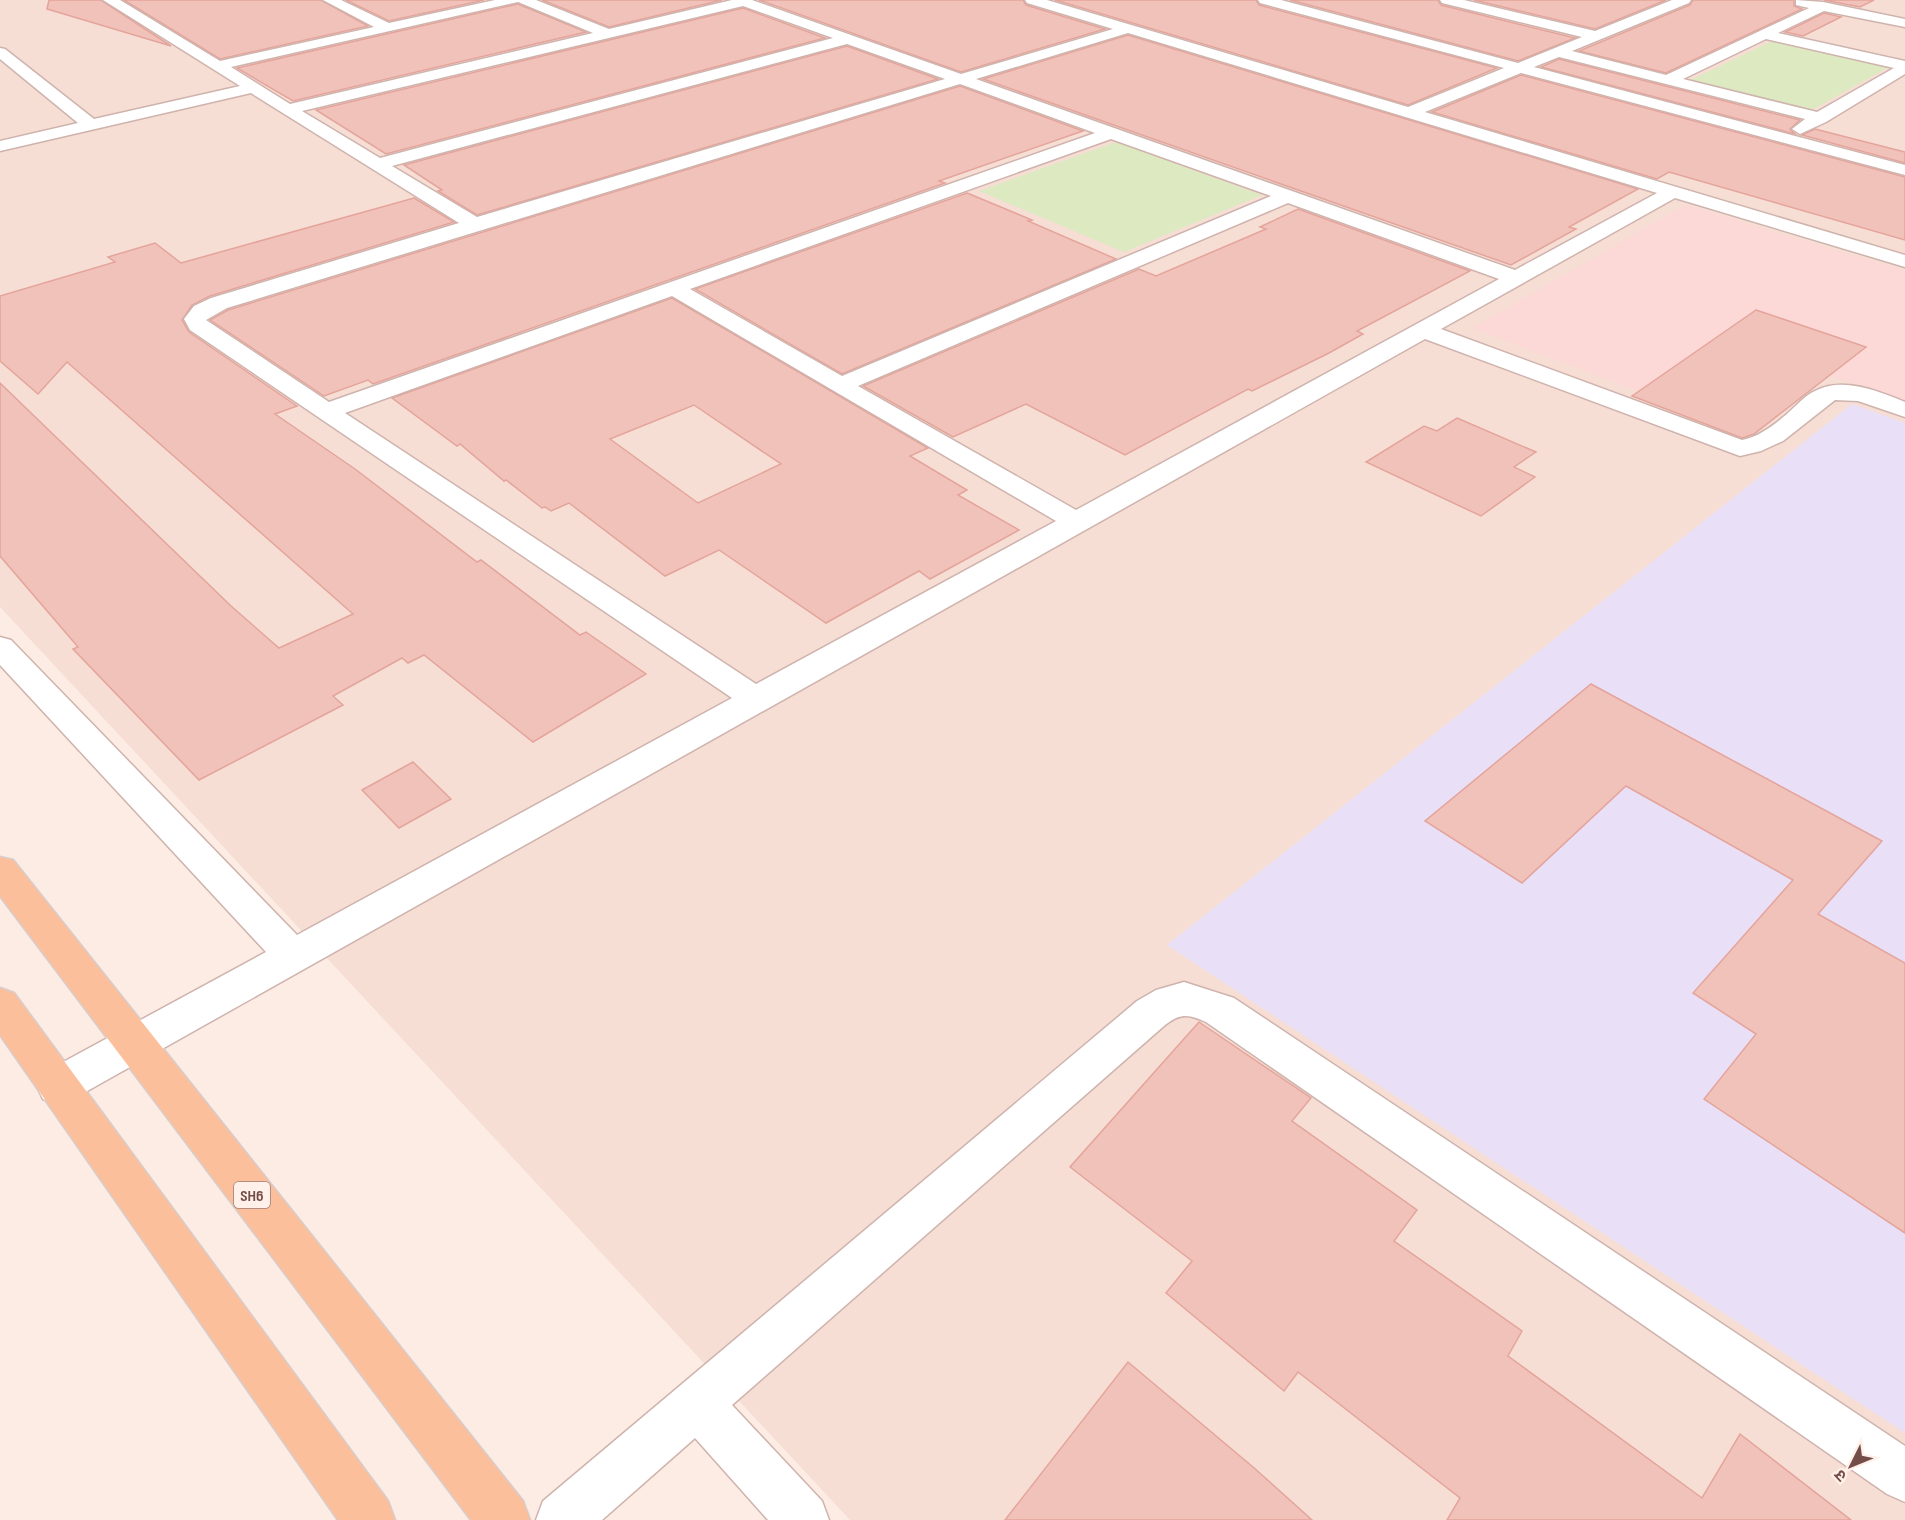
<svg xmlns="http://www.w3.org/2000/svg" width="1905" height="1520" viewBox="0 0 1905 1520" font-family="'Sofia Sans Condensed','Noto Sans Devanagari',sans-serif">
<style>
.residential{fill:#f6ded4}
.commercial{fill:#fcd8d6}
.education{fill:#e9e0f8}
.green{fill:#dce9c1}
.building{fill:#f1c2ba;stroke:#e4a49b;stroke-width:1.5;fill-rule:evenodd}
.lines{fill:none;stroke-linecap:round;stroke-linejoin:round}
.minor-casing{stroke:#cfb3ad;stroke-width:3}
.primary-casing{stroke:#d8cdcc;stroke-width:3}
.minor{fill:#fff;fill-rule:evenodd}
.primary{fill:#fbbf9b;fill-rule:evenodd}
.labels{text-anchor:middle;stroke-width:4.5;stroke-linejoin:round;paint-order:stroke}
.shield{fill:#fff1e9;stroke:#9e7e79;stroke-width:1.5}
.shield-label{font-size:16px;font-weight:bold;fill:#744d49}
</style>
<rect width="100%" height="100%" fill="#fcece3"/>
<path class="residential" d="M0,0H1905V1520H850L0,607Z"/>
<path class="commercial" d="M1685,205L1905,271V402L1796,364L1720,422L1473,328Z"/>
<path class="education" d="M1852,404L1905,423V1433L1167,945Z"/>
<g class="green">
<path d="M1772,41L1889,67L1810,111L1689,81Z"/>
<path d="M1116,142L1262,195L1124,252L979,191Z"/>
</g>
<g class="building">
<path d="M49,0H101L171,46L47,9Z"/>
<path d="M124,0H321L368,26L220,59Z"/>
<path d="M346,0H484L389,21Z"/>
<path d="M542,0H722L609,27Z"/>
<path d="M759,0H1023L1026,5L1105,29L961,72Z"/>
<path d="M1055,0H1256L1259,5L1497,68L1408,105Z"/>
<path d="M1290,0H1438L1441,5L1575,38L1518,61Z"/>
<path d="M1474,0H1666L1595,29Z"/>
<path d="M1693,0H1794V6L1802,9L1666,73L1579,51L1690,5Z"/>
<path d="M1824,0H1874L1860,7Z"/>
<path d="M518,4L586,32L293,101L237,68Z"/>
<path d="M743,8L825,38L386,154L316,110Z"/>
<path d="M1824,13L1841,17L1803,36L1785,32Z"/>
<path d="M1128,35L1638,189L1569,227L1576,229L1511,265L983,79Z"/>
<path d="M847,46L938,79L477,215L438,191L442,190L404,165Z"/>
<path d="M1559,59L1800,120L1790,129L1795,134L1541,67Z"/>
<path d="M1521,75L1905,177V240L1669,172L1657,179L1432,112Z"/>
<path d="M960,86L1083,131L939,181L945,183L373,384L368,380L324,396L210,320L228,310Z"/>
<path d="M1815,129L1905,152V163L1802,135Z"/>
<path d="M967,193L1032,220L1028,221L1116,259L842,374L695,289Z"/>
<path d="M414,198L454,222L210,296L192,305L182,320L189,332L297,406L275,414L355,469L477,562L481,560L580,635L586,632L646,674L533,742L424,655L408,663L402,658L333,696L343,705L199,780L73,649L78,647L0,556V383L231,606L279,648L353,614L67,362L38,394L0,361V296L115,262L108,257L155,243L181,263Z"/>
<path d="M1298,209L1470,271L1357,331L1363,334L1329,353L1252,391L1248,389L1125,455L1026,404L953,437L863,386L1139,269L1156,276L1266,229L1260,227Z"/>
<path d="M672,298L928,448L910,456L967,490L958,495L1019,530L930,579L919,571L826,623L719,550L665,576L569,503L551,511L545,507L542,508L506,480L504,481L460,444L457,446L392,398ZM694,405L781,464L698,503L610,439Z"/>
<path d="M1756,310L1866,347L1754,434L1742,438L1632,396Z"/>
<path d="M1457,418L1536,452L1514,467L1535,477L1481,516L1366,462L1424,426L1437,431Z"/>
<path d="M1591,684L1882,841L1818,914L1905,963V1233L1704,1099L1756,1034L1693,993L1793,880L1626,786L1522,883L1425,821Z"/>
<path d="M413,762L451,799L399,828L362,790Z"/>
<path d="M1199,1022L1311,1098L1292,1121L1417,1210L1394,1241L1522,1331L1508,1356L1702,1498L1740,1434L1851,1520H1447L1460,1498L1298,1372L1284,1391L1166,1293L1192,1261L1070,1167Z"/>
<path d="M1128,1362L1253,1467L1312,1520H1005Z"/>
</g>
<g class="lines">
<defs>
<g id="minor">
<path d="M103,0H120L220,61L374,27L323,0H341L389,23L495,0H536L609,29L732,0H752L961,74L1113,29L1027,3L1025,0H1047L1408,107L1504,68L1260,3L1258,0H1281L1518,63L1582,37L1442,3L1440,0H1464L1595,31L1672,0H1691L1689,3L1572,51L1666,75L1809,8L1796,5V0L1823,2L1905,19V27L1824,11L1778,33L1905,61V74L1826,122L1800,134L1792,129L1805,119L1559,57L1534,67L1905,165V175L1521,73L1425,112L1905,255V267L1675,198L1441,329L1742,440C1757,437 1770,428 1782,418C1793,410 1803,396 1815,391C1843,376 1878,391 1905,402V417L1858,401L1835,400L1783,441L1761,451L1740,456L1425,339L73,1099L58,1104L43,1099L37,1086L43,1073L266,952L0,665V637L11,640L297,935L732,698L190,330L184,319L194,306L211,298L459,223L251,93L0,151V141L78,123L0,59V48L5,49L94,119L240,86ZM518,2L593,33L290,104L231,67ZM743,6L833,38L380,158L302,111ZM1128,33L1657,193L1515,270L976,79ZM1766,39L1894,68L1817,112L1683,79ZM847,44L945,79L477,217L392,166ZM960,84L1095,133L329,402L206,320L227,308ZM1111,139L1271,196L842,376L690,289ZM1288,203L1499,279L1076,510L858,386ZM672,296L1056,521L756,684L345,413Z"/>
<path d="M1184,982L1234,998L1905,1446V1502L1887,1494L1206,1022C1188,1014 1181,1013 1165,1025L732,1405L822,1501L829,1520H768L695,1438L602,1520H536L543,1501L1137,1001L1156,990Z"/>
</g>
<g id="primary">
<path d="M0,857L13,860L523,1501L530,1520H471L0,896Z"/>
<path d="M0,988L14,993L388,1501L395,1520H338L0,1035Z"/>
</g>
</defs>
<use href="#minor" class="minor-casing"/>
<use href="#primary" class="primary-casing"/>
<use href="#minor" class="minor"/>
<use href="#primary" class="primary"/>
</g>
<g class="labels">
<rect class="shield" x="234" y="1182" width="36" height="26" rx="4.5"/>
<g class="shield-label">
<text x="252" y="1201">SH6</text>
</g>
</g>
<g transform="translate(1851 1466) rotate(227)" stroke="#fff1e9" stroke-width="4.5" paint-order="stroke">
<path d="M0-4.5L10 22L0 15L-10 22Z" fill="#744d49"/>
<text y="-9" font-size="16" font-weight="bold" text-anchor="middle" fill="#744d49">उ</text>
</g>
</svg>
